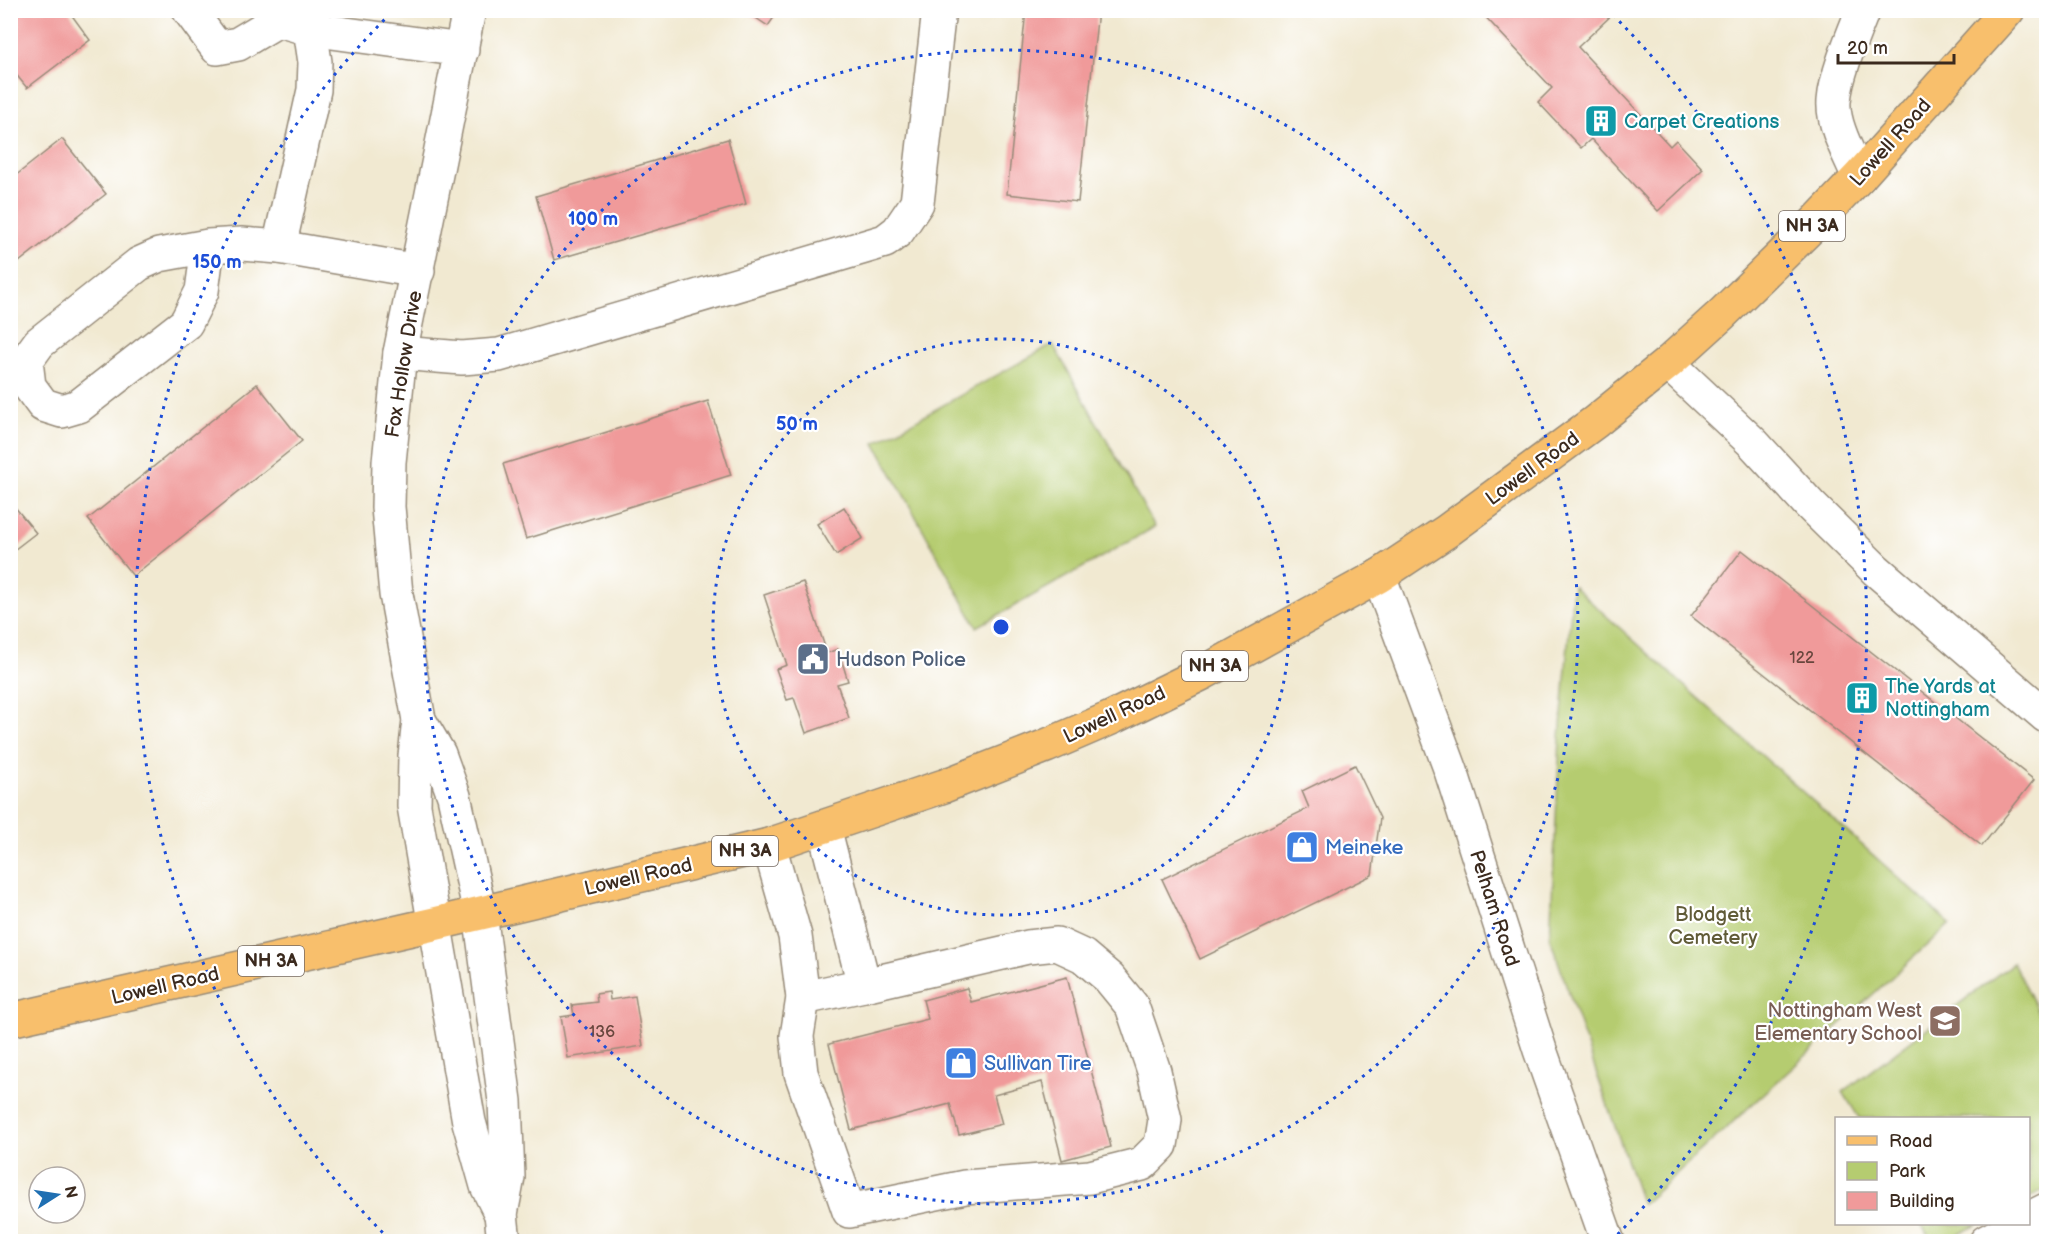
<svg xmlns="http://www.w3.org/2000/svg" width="2057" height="1252" viewBox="0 0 2057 1252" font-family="'Balsamiq Sans',sans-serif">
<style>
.green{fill:#b5cc70;stroke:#787b47;stroke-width:1.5}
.building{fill:#f09a9a}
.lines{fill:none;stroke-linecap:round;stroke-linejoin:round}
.minor-casing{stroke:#968a78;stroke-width:36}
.major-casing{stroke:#968a78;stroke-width:36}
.minor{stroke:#fff;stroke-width:33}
.major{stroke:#f8bf6c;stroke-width:33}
.ring{fill:none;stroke:#1d4ed8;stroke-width:3;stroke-dasharray:3 6}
.labels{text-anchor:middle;stroke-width:4.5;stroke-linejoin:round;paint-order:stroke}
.number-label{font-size:16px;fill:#68463d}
.shield{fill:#fff;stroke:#766a62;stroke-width:1.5}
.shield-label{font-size:18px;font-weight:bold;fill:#3b2a1e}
.culture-label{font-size:20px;fill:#0d838f;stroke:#fff;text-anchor:start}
.street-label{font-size:20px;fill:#3b2a1e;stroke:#fff}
.service-label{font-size:20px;fill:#4e5e75;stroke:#fff;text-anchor:start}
.shop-label{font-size:20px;fill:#366cbe;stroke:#fff;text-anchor:start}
.park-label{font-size:20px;fill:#605b37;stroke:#fff}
.education-label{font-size:20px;fill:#785e54;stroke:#fff;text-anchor:end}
.centre{fill:#1d4ed8;stroke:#fff;stroke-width:3}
.ring-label{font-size:18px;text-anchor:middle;font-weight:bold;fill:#1d4ed8;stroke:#fff;stroke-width:4.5;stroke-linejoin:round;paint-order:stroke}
</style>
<rect width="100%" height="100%" fill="#fff"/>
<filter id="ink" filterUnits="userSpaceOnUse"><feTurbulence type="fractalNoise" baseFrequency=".0167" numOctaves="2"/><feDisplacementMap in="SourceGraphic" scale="12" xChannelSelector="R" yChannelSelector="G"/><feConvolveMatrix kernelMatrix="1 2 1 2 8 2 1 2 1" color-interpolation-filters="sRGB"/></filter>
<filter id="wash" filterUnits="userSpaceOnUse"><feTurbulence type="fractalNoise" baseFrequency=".008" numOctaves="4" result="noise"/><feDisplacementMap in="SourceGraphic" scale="24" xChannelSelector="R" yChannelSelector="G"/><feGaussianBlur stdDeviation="1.35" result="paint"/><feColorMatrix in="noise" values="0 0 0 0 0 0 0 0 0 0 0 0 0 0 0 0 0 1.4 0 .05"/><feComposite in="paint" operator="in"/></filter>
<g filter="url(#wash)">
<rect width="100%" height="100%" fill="#f1e9d1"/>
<g class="green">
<path d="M1053,344L1155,527L977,627L875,443Z"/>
<path d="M1573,586L1950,924L1642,1205L1550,938L1560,738Z"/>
<path d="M2013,963L2046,1028V1188L2029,1198L2028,1118H1859L1843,1092Z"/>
<path d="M1921,1224H1979L1944,1241H1932Z"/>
</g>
<g id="blocks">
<g class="building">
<path d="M10,10H68L90,40L27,88L10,67Z"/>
<path d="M744,10H779L768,26Z"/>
<path d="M1026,10H1098L1078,202L1007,194Z"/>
<path d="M1479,10H1617L1578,47L1670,146L1676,140L1703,169L1658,211L1591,139L1581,148L1538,102L1552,88Z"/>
<path d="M62,139L106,194L10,269V180Z"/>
<path d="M728,139L746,204L554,260L536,196Z"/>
<path d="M257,384L302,441L133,576L88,519Z"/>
<path d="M708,401L731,475L526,539L503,464Z"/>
<path d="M10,501L36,533L10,553Z"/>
<path d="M844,507L863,538L836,555L817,524Z"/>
<path d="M1742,550L2034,780L1982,846L1691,616Z"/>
<path d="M803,582L827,653L838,649L848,681L837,684L849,718L806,733L794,698L787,700L776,669L787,665L764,595Z"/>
<path d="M1355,765L1380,818L1372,875L1200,959L1162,879L1309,808L1302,791Z"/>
<path d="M1067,977L1111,1147L1062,1160L1042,1082L994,1095L1002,1124L959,1135L950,1104L851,1130L829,1044L928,1019L923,1000L967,988L971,1002Z"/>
<path d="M609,992L610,1000L635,996L643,1046L568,1058L561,1017L574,1015L572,1005L597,1002L596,994Z"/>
</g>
</g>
</g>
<g filter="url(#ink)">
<use href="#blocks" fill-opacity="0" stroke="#968a78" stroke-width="1.5"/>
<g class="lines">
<defs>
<g id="minor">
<path d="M189,10L217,48L238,44L278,20"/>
<path d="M270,10L278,20L310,29L315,62L314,90L279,247"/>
<path d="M469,10L400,353L389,462L388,507L396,594L419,720L415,756L414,806L469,1122L487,1186L501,1214"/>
<path d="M310,29L462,50"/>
<path d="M1859,177C1850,156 1832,124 1834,101C1836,75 1853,35 1863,10"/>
<path d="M208,246L202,291L186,323L79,406L62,411L43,405L29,386L26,361L39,343L139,264L159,255L208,246L242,244L279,247L418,271"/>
<path d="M400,353L462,358L499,355L885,241L898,231L917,203L939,10"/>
<path d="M1668,363L1753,443L1810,505L1876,570L2046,716"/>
<path d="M1379,576L1451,771L1540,1050L1608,1242"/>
<path d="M419,720L439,754L454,796L480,913L505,1101L508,1177L501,1214L504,1242"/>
<path d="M769,845L795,936L803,998L797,1036L801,1073L849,1211L965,1187L1090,1177L1142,1164L1161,1145L1165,1120L1154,1071L1132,1006L1109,978L1083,956L1057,944L1028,947L864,985L824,827"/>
<path d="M803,998L864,985"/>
<path d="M2028,1219L2046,1210"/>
<path d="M1986,1242L2021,1224"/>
</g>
<path id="major" d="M10,1020L434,924L769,845L944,786L1046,746L1111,718L1203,673L1379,576L1447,531L1595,422L1668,363L1722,314L1810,228L1859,177L2008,10"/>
</defs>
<use href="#minor" class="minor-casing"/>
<use href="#major" class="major-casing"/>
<use href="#minor" class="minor"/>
<use href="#major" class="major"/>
</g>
</g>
<g class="ring">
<circle cx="1001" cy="627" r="288"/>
<circle cx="1001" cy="627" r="577"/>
<path d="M389 1239A865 865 0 0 1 389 15M1613 15A865 865 0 0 1 1613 1239"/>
</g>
<defs>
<symbol id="building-square" viewBox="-11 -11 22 22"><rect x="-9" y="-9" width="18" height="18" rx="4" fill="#0f9aa8" stroke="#fff"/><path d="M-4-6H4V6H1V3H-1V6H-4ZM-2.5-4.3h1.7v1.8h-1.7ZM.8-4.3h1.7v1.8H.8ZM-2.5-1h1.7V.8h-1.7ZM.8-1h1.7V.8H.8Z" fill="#fff"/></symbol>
<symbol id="civic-square" viewBox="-11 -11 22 22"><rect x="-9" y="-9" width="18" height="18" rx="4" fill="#5c6f8a" stroke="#fff"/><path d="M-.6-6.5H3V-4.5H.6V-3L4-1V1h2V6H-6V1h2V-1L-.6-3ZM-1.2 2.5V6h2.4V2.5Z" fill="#fff"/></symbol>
<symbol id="shop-square" viewBox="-11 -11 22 22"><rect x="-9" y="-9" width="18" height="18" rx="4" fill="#3f7fe0" stroke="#fff"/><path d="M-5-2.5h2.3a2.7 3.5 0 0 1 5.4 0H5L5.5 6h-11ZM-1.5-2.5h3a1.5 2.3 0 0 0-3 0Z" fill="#fff"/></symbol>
<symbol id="school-square" viewBox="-11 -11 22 22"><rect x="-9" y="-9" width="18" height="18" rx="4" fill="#8d6e63" stroke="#fff"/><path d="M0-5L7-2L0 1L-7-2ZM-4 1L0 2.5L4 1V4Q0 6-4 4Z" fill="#fff"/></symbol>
</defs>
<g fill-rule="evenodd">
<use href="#building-square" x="1582" y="102" width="38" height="38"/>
<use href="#civic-square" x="794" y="640" width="38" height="38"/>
<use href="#building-square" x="1843" y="679" width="38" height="38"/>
<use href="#shop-square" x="1283" y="828" width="38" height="38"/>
<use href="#school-square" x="1926" y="1002" width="38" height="38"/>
<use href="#shop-square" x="942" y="1044" width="38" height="38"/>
</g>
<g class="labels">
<g class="number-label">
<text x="1802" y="663">122</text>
<text x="602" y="1037">136</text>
</g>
<g class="shield">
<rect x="1779" y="211" width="66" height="30" rx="4.5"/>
<rect x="1182" y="651" width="66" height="30" rx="4.5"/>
<rect x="712" y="836" width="66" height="30" rx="4.5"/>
<rect x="238" y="946" width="66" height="30" rx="4.5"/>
</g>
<g class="shield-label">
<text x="1812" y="232">NH 3A</text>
<text x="1215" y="672">NH 3A</text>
<text x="745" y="857">NH 3A</text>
<text x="271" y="967">NH 3A</text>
</g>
<g class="culture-label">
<text x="1624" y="128">Carpet Creations</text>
<text x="1885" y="693">The Yards at<tspan x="1885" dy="23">Nottingham</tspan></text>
</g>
<g class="street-label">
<text transform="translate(1890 142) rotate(-48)" y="7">Lowell Road</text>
<text transform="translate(403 364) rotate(-81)" y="7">Fox Hollow Drive</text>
<text transform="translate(1532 468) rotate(-36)" y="7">Lowell Road</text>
<text transform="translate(1114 714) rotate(-25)" y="7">Lowell Road</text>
<text transform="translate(638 876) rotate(-13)" y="7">Lowell Road</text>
<text transform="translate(1495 908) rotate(72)" y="7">Pelham Road</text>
<text transform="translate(165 985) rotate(-13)" y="7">Lowell Road</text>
</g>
<g class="service-label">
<text x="836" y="666">Hudson Police</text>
</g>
<g class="shop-label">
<text x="1325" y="854">Meineke</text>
<text x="984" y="1070">Sullivan Tire</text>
</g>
<g class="park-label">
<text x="1713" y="921">Blodgett<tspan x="1713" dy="23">Cemetery</tspan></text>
</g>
<g class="education-label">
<text x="1922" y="1017">Nottingham West<tspan x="1922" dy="23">Elementary School</tspan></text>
</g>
</g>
<circle cx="1001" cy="627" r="9" class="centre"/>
<g class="ring-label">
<text x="593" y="225">100 m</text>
<text x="217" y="268">150 m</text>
<text x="797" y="430">50 m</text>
</g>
<rect width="2057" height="1252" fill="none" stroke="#fff" stroke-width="36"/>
<rect x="1835" y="1117" width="195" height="108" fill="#ffffff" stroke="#b1aaa5" stroke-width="1.5"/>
<rect x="1847" y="1136" width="30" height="9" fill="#f8bf6c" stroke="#b1aaa5" stroke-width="1.5"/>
<text x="1889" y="1147" font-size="18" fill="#3b2a1e">Road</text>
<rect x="1847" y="1162" width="30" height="18" fill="#b5cc70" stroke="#b1aaa5" stroke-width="1.5"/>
<text x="1889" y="1177" font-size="18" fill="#3b2a1e">Park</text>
<rect x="1847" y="1192" width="30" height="18" fill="#f09a9a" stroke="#b1aaa5" stroke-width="1.5"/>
<text x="1889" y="1207" font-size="18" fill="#3b2a1e">Building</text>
<g transform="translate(57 1195) rotate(78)"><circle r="28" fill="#ffffff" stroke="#b1aaa5" stroke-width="1.5"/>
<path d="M0-4.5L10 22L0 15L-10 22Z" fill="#1f6fb2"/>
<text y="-9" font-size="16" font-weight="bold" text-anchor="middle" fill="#3b2a1e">N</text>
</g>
<path d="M1838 54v9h116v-9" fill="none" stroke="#3b2a1e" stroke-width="3"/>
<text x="1847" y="54" font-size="18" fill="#3b2a1e" stroke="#ffffff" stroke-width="4.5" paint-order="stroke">20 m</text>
</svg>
